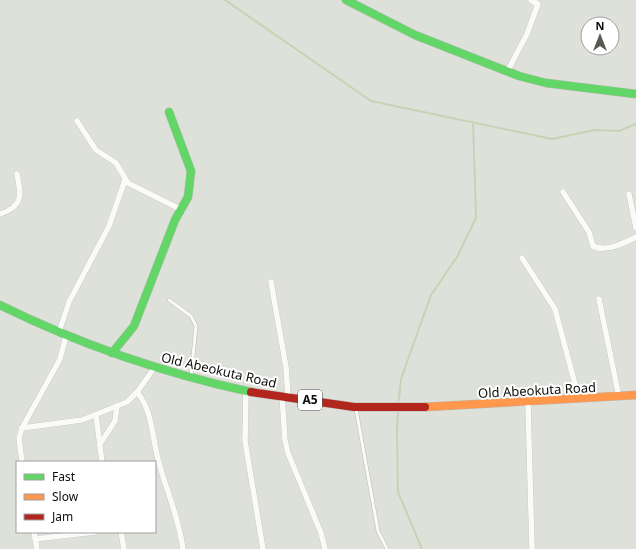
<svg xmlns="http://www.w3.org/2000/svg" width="636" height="549" viewBox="0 0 636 549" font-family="'Noto Sans',sans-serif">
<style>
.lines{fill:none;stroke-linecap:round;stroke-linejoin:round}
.stream{stroke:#c8d2b5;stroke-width:2}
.lane-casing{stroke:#babcb6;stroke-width:4}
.street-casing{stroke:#babcb6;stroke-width:6}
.fast-casing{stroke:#babcb6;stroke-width:9}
.slow-casing{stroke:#babcb6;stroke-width:9}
.jam-casing{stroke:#babcb6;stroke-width:9}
.lane{stroke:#fafaf9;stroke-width:3}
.street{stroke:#fafaf9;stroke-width:5.5}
.fast{stroke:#63d668;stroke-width:8}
.slow{stroke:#ff974d;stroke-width:8}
.jam{stroke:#b3261e;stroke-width:8}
.labels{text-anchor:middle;stroke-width:4;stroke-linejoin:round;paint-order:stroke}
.shield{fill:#fff;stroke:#555654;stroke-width:1}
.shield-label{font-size:12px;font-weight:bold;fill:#0c0e0a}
.street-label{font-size:13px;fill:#0c0e0a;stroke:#fff}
</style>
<rect width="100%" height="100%" fill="#dee1da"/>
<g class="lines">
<g class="stream">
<path d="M225,0L371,101L552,139L595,130L619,131L636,124"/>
<path d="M399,400L401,379L431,295L457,257L476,218L473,122"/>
<path d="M398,413L397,430L398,492L422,549"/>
</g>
<defs>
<g id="lane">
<path d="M169,300L191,316L196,326L191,376"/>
<path d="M356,409L378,531L387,549"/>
</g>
<g id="street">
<path d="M507,72L527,34L538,4L531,0"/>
<path d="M77,121L96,150L116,163L128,183L182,210"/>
<path d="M563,192L589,232L593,246C605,253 625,243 636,237"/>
<path d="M629,194L636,228"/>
<path d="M0,214C24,206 21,195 17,174"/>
<path d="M522,258L555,309L579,399"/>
<path d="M271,282L286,367L288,397"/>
<path d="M599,299L619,397"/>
<path d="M59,332L69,302L109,226L125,180"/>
<path d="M246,391L245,441L263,549"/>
<path d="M137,392C153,411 152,439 159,463C167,492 179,518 183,549"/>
<path d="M282,396L285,440L288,453L321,533L325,549"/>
<path d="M528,404L532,549"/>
<path d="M96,415L102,462"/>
<path d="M22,428L82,420L127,402L137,392L155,367"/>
<path d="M100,444L115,421L117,406"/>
<path d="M22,462L19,438L22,428L60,359L66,336"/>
<path d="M34,532L37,549"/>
<path d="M121,532L124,549"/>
<path d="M35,539L95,532"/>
</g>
<g id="fast">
<path d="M346,0L415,35L519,76L546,83L636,94"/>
<path d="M0,305C81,345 163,373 251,392"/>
<path d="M112,353L134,326L175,220L188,197L191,171L169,112"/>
</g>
<path id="slow" d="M425,407L636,395"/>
<path id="jam" d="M251,392L354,407H425"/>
</defs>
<use href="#lane" class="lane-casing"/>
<use href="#street" class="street-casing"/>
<use href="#fast" class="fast-casing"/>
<use href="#slow" class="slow-casing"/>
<use href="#jam" class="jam-casing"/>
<use href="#lane" class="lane"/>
<use href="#street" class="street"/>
<use href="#fast" class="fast"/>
<use href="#slow" class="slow"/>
<use href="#jam" class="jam"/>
</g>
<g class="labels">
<rect class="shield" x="298" y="390" width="24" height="20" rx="3"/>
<g class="shield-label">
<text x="310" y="404">A5</text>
</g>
<g class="street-label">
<text transform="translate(219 370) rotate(13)" y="5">Old Abeokuta Road</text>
<text transform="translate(537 390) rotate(-3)" y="5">Old Abeokuta Road</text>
</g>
</g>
<rect x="16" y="461" width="140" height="72" fill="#ffffff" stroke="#9e9f9d"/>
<rect x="24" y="474" width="20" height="6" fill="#63d668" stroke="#9e9f9d"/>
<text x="52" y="481" font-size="12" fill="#0c0e0a">Fast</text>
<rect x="24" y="494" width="20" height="6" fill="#ff974d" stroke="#9e9f9d"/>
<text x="52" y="501" font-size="12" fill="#0c0e0a">Slow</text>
<rect x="24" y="514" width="20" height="6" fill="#b3261e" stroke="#9e9f9d"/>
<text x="52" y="521" font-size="12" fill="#0c0e0a">Jam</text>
<g transform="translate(600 36)"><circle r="19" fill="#ffffff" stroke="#9e9f9d"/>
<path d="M0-3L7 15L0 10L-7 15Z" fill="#565853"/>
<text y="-6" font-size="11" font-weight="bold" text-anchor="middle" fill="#0c0e0a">N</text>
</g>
</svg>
